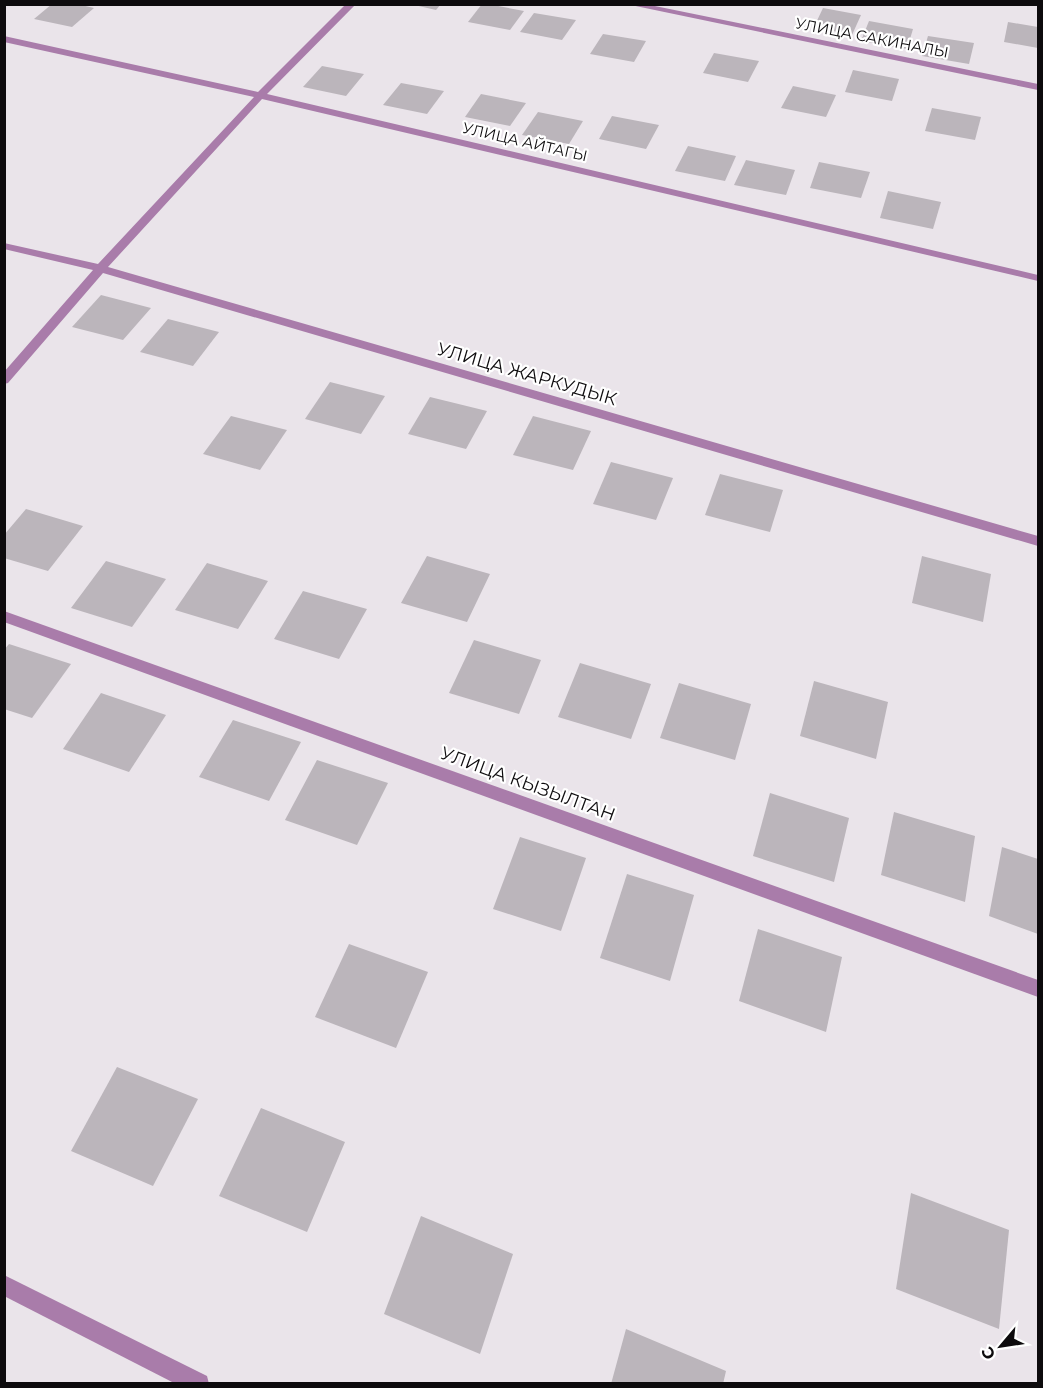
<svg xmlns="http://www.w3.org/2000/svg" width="1043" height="1388" viewBox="0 0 1043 1388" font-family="Montserrat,sans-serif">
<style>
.building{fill:#bbb5bb}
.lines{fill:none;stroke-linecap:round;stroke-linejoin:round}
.minor{fill:#a97caa;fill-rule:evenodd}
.labels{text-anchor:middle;stroke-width:4.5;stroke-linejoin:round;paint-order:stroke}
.far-street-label{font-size:15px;fill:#0d0b0d;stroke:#fff}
.street-label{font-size:18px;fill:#0d0b0d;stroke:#fff}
</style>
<rect width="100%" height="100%" fill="#eae4ea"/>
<g class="building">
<path d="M52,4H77L94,8L72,27L34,19Z"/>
<path d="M410,4H441L436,10Z"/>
<path d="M482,4H488L524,11L510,30L468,22Z"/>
<path d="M823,8L861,15L852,35L814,27Z"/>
<path d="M534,13L576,20L562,40L520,32Z"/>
<path d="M869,21L913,29L907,49L861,41Z"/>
<path d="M1008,22L1038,27V48L1004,42Z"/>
<path d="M603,34L646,41L634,62L590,54Z"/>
<path d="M928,36L974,43L969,64L922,56Z"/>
<path d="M714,53L759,61L748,82L703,73Z"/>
<path d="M322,66L364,74L346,96L303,87Z"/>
<path d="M853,70L899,79L892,101L845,92Z"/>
<path d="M401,83L444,91L427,114L383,105Z"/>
<path d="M793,86L836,95L826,117L781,108Z"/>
<path d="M481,94L526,103L510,126L465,117Z"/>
<path d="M932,108L981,117L975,140L925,131Z"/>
<path d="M538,112L583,121L569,144L522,135Z"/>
<path d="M612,116L659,125L646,149L599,139Z"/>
<path d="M688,146L736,156L725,181L675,171Z"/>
<path d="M746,160L795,170L786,195L734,185Z"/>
<path d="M819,162L870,172L861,198L810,188Z"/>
<path d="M888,191L941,202L933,229L880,218Z"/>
<path d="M101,295L151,308L123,340L72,327Z"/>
<path d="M168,319L219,332L193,366L140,352Z"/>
<path d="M330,382L385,396L361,434L305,419Z"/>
<path d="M430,397L487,411L466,449L408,434Z"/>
<path d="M231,416L287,430L260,470L203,454Z"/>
<path d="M533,416L591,431L573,470L513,455Z"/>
<path d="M611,462L673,478L656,520L593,504Z"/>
<path d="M720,474L783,490L770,532L705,515Z"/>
<path d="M26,509L83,526L48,571L4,558V535Z"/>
<path d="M427,556L490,574L467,622L401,603Z"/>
<path d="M922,556L991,574L983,622L912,603Z"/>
<path d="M106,561L166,579L132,627L71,608Z"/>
<path d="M207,563L268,581L238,629L175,610Z"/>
<path d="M303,591L367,609L339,659L274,639Z"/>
<path d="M474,640L541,660L519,714L449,693Z"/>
<path d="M9,644L71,664L32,718L4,709V650Z"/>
<path d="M580,663L651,684L631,739L558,717Z"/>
<path d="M814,681L888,702L876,759L800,736Z"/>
<path d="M679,683L751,704L735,760L660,738Z"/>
<path d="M101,693L166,715L129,772L63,749Z"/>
<path d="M233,720L301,742L269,801L199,777Z"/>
<path d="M317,760L388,783L357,845L285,820Z"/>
<path d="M770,793L849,818L834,882L753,856Z"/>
<path d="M894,812L975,836L965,902L881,875Z"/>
<path d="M520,837L586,858L561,931L493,909Z"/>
<path d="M1002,847L1038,859V934L989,916Z"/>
<path d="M627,874L694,895L670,981L600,958Z"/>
<path d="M758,929L842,957L826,1032L739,1001Z"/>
<path d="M349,944L428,972L396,1048L315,1017Z"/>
<path d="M117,1067L198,1099L153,1186L71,1151Z"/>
<path d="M261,1108L345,1142L307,1232L219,1196Z"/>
<path d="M911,1193L1009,1230L999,1329L896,1289Z"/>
<path d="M421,1216L513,1254L480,1354L384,1314Z"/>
<path d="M626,1329L726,1371L723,1384H611Z"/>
</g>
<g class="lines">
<g class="minor">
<path d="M346,4H356L267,94L1038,275V281L262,99L108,267L1038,536V546L103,273L8,383L4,384V372L93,270L4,249V243L98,264L254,97L4,42V36L258,92Z"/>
<path d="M626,4H645L1038,84V90Z"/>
<path d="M4,611L1038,980V997L4,622Z"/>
<path d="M4,1275L207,1376L209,1384H176L4,1296Z"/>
</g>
</g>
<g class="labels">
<g class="far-street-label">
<text transform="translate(872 38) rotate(11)" y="5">УЛИЦА САКИНАЛЫ</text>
<text transform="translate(525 142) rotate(13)" y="5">УЛИЦА АЙТАГЫ</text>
</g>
<g class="street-label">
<text transform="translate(527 374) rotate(16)" y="6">УЛИЦА ЖАРКУДЫК</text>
<text transform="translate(528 784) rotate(20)" y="6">УЛИЦА КЫЗЫЛТАН</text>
</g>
</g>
<rect width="1043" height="1388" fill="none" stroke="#0d0b0d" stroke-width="12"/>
<g transform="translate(1001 1346) rotate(241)" stroke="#ffffff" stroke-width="4.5" paint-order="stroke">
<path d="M0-4.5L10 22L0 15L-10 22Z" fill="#0d0b0d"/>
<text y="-9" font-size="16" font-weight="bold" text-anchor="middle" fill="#0d0b0d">С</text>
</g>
</svg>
